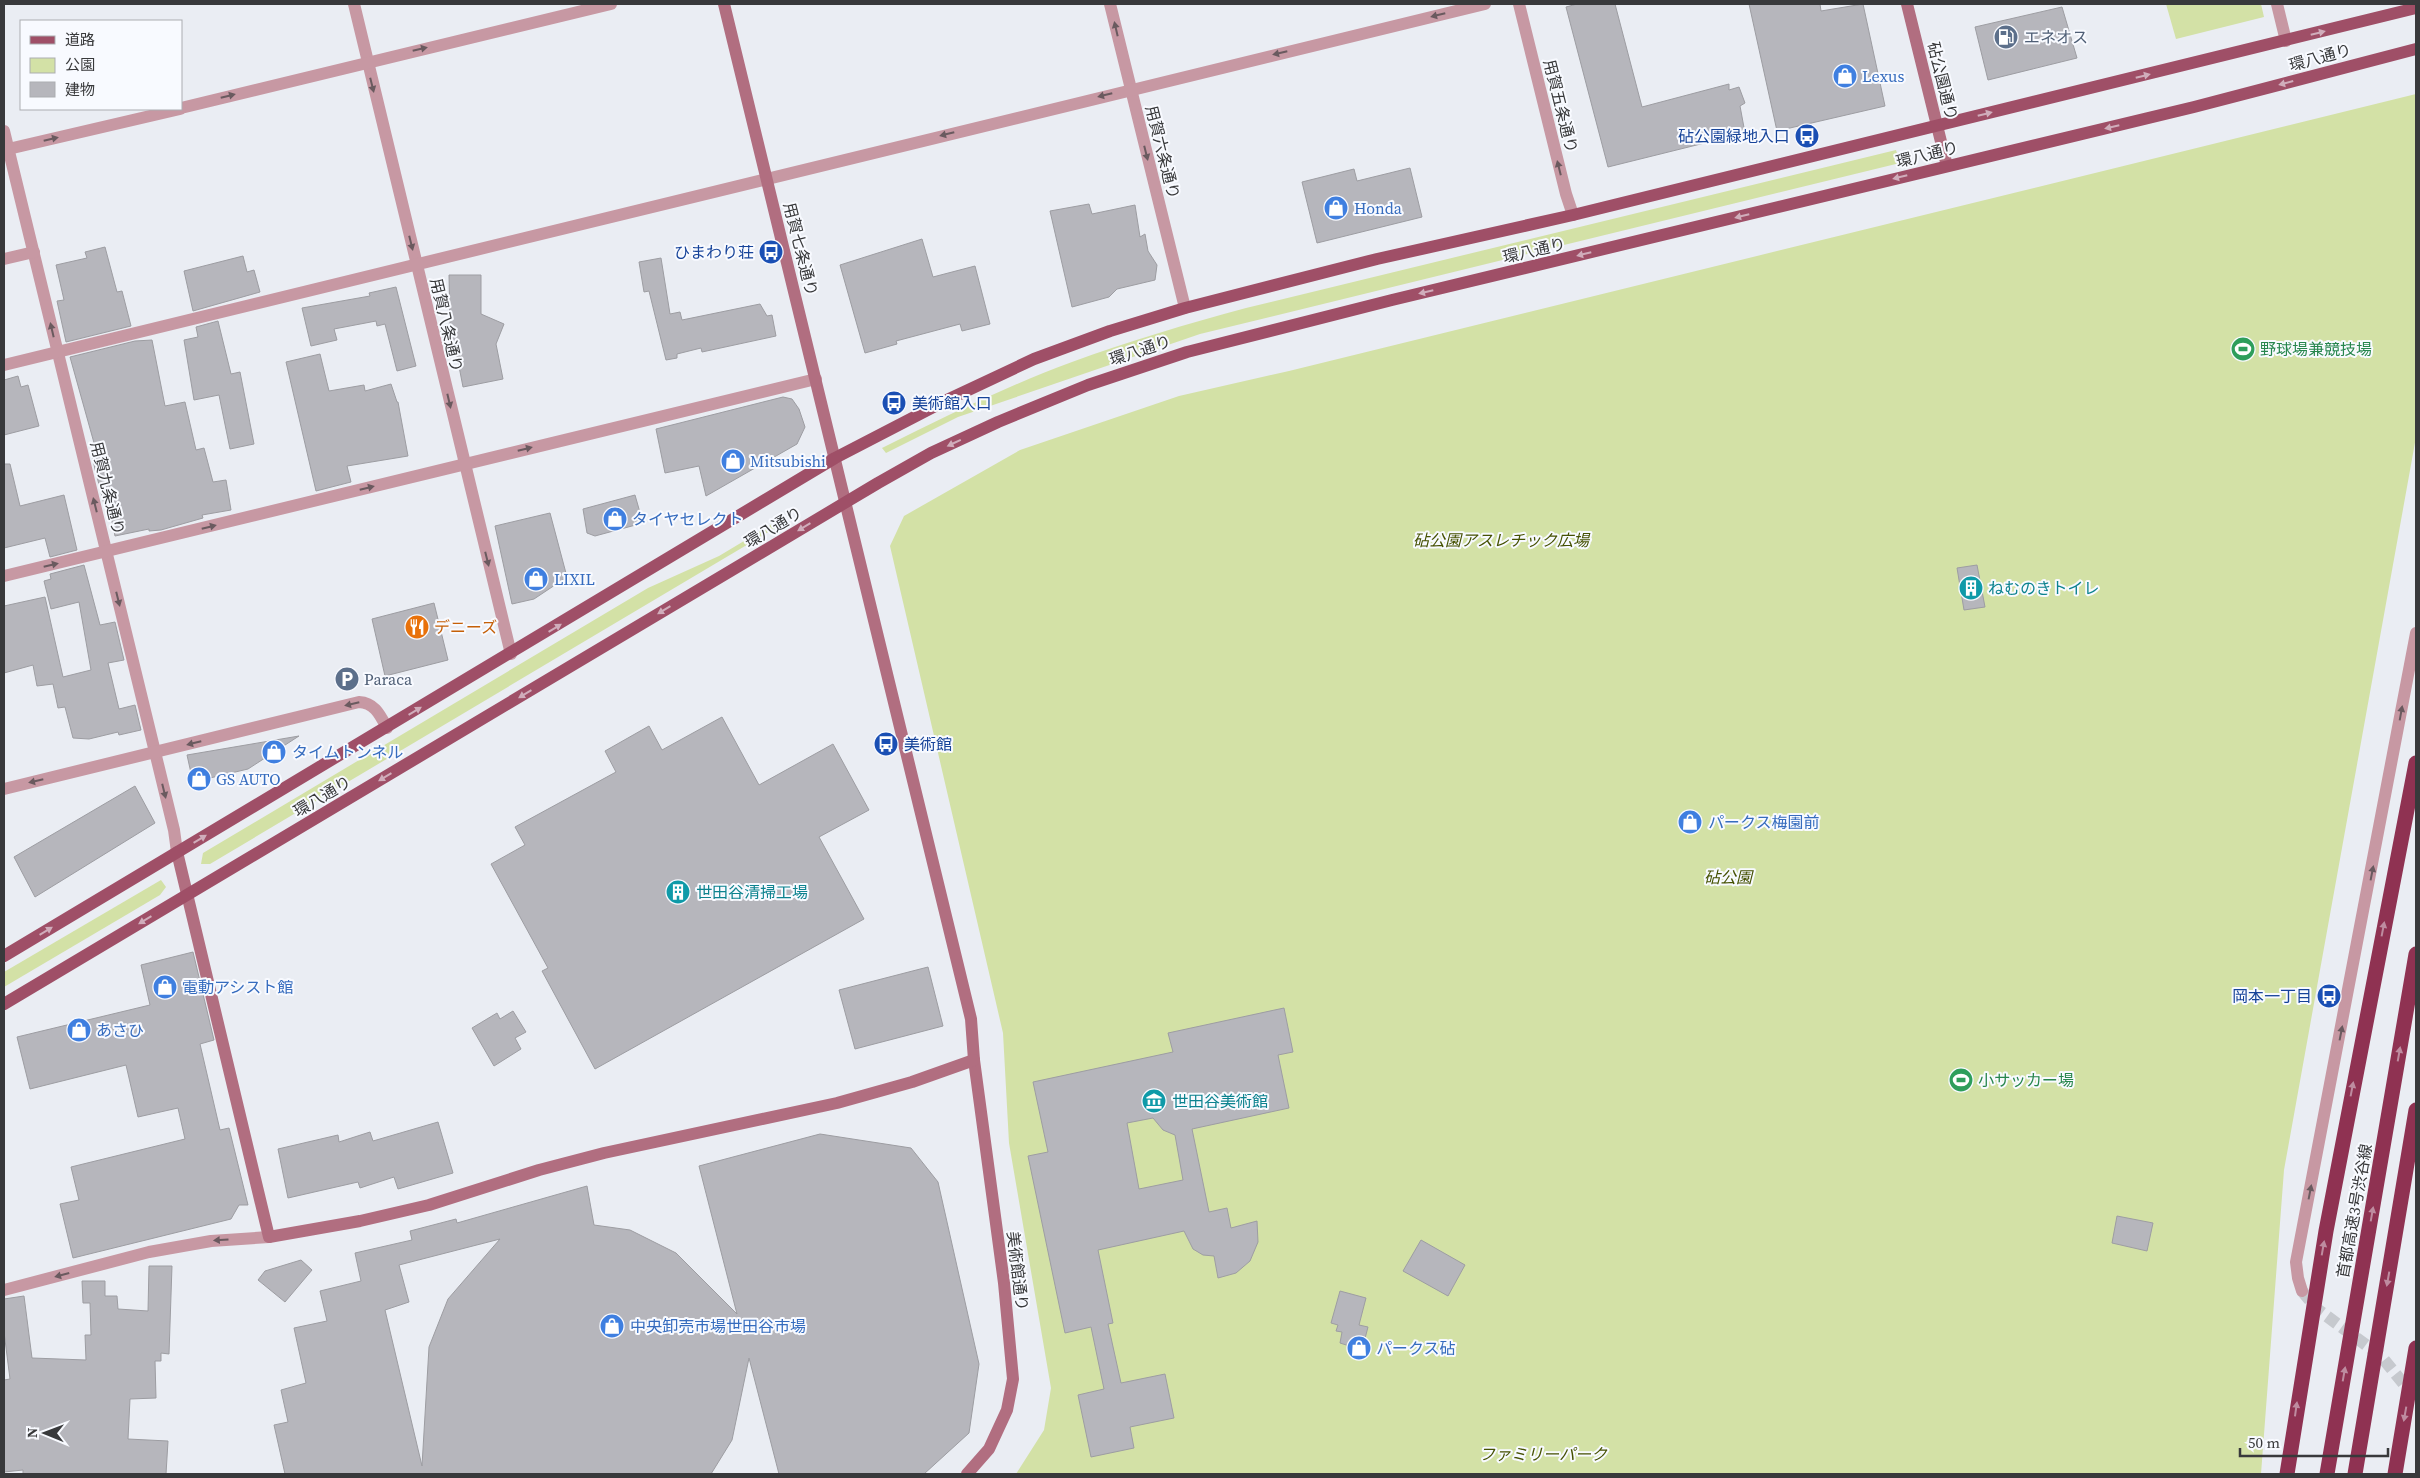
<svg xmlns="http://www.w3.org/2000/svg" width="2420" height="1478" viewBox="0 0 2420 1478" font-family="'Source Serif 4','Noto Sans JP',serif">
<style>
.green{fill:#d3e1a6}
.building{fill:#b6b6bc;stroke:#9d9da2;fill-rule:evenodd}
.lines{fill:none;stroke-linecap:round;stroke-linejoin:round}
.street-tunnel{stroke:#c6c9ce;stroke-width:12;stroke-dasharray:12 6;stroke-linecap:butt}
.street{stroke:#c798a3;stroke-width:12}
.secondary{stroke:#b16e80;stroke-width:12}
.primary{stroke:#9f4f67;stroke-width:12}
.highway-bridge{stroke:#8f3252;stroke-width:15}
.oneway{fill:#6a5a5f}
.oneway2{fill:#d0adbb}
.oneway3{fill:#be8ca0}
.labels{text-anchor:middle;stroke-width:4;stroke-linejoin:round;paint-order:stroke}
.service-label{font-size:16px;fill:#4e5e75;stroke:#f8faff;text-anchor:start}
.street-label{font-size:16px;fill:#38393b;stroke:#f8faff}
.shop-label{font-size:16px;fill:#366cbe;stroke:#f8faff;text-anchor:start}
.transit-label{font-size:16px;fill:#164399;stroke:#f8faff;text-anchor:end}
.leisure-label{font-size:16px;fill:#27864d;stroke:#f8faff;text-anchor:start}
.park-label{font-size:16px;font-style:italic;fill:#455102;stroke:#f8faff}
.culture-label{font-size:16px;fill:#0d838f;stroke:#f8faff;text-anchor:start}
.food-label{font-size:16px;fill:#c56008;stroke:#f8faff;text-anchor:start}
</style>
<rect width="100%" height="100%" fill="#eaedf3"/>
<g class="green">
<path d="M2166,4H2261L2264,17L2176,39Z"/>
<path d="M2416,94V437L2284,1170L2261,1474H1016L1044,1430L1051,1388L1009,1143L1003,1033L890,546L904,516L1020,450L1179,396L1289,371Z"/>
<path d="M1896,150L1900,163L1200,334L958,417L886,453L882,448C944,417 1007,386 1072,362C1129,341 1187,324 1246,308Z"/>
<path d="M784,517L787,521L210,864H201L203,853L648,588L719,556Z"/>
<path d="M161,880L166,887L160,895L4,987V972Z"/>
</g>
<g class="building">
<path d="M1577,4H1615L1642,107L1729,84V90L1739,87L1745,103L1740,106L1745,133L1608,167L1566,7Z"/>
<path d="M1749,4H1820L1821,11L1863,4L1885,106L1777,131Z"/>
<path d="M2062,7L2077,58L1988,80L1975,27Z"/>
<path d="M1410,168L1422,217L1317,243L1302,182L1354,169L1357,181Z"/>
<path d="M1089,204L1092,214L1135,205L1140,237L1145,234L1148,251L1157,265L1155,280L1117,289L1109,297L1072,307L1050,211Z"/>
<path d="M922,239L933,277L975,266L990,324L962,331L960,324L896,341L897,344L865,353L840,265Z"/>
<path d="M105,247L117,292L122,291L131,326L66,342L57,301L64,300L56,265L87,258L85,252Z"/>
<path d="M243,256L247,272L254,270L260,292L193,311L184,271Z"/>
<path d="M661,258L670,314L680,312L682,320L760,304L767,316L772,315L776,336L702,352L701,348L677,354V358L666,360L649,291L644,292L639,262Z"/>
<path d="M449,275H481V314L504,324L496,344L503,379L463,387L456,351L447,354L440,327L450,324Z"/>
<path d="M396,287L416,366L397,371L385,324L377,326L376,321L334,329L337,340L311,346L302,308L370,296L369,293Z"/>
<path d="M218,321L231,374L240,372L254,444L230,449L219,395L194,400L184,340L198,337L196,327Z"/>
<path d="M152,340L165,406L185,402L196,450L204,448L213,482L226,480L231,510L202,515L203,518L161,530L149,531V529L115,536L108,503L104,504L95,469L91,451L96,450L70,357L135,341Z"/>
<path d="M320,354L329,391L364,385L365,391L391,384L397,402H398L408,456L347,466L351,482L316,491L286,362Z"/>
<path d="M18,376L21,387L28,385L39,426L4,435V380Z"/>
<path d="M783,397L792,399L799,409L805,427L797,444L706,496L699,466L665,473L656,429Z"/>
<path d="M4,464H10L20,506L64,495L77,550L50,557L45,538L4,548Z"/>
<path d="M635,495L643,523L595,536L587,533L583,509Z"/>
<path d="M550,513L567,577L534,599L512,604L495,526Z"/>
<path d="M84,565L100,625L115,622L124,660L108,663L119,709L135,705L141,730L119,735L118,732L89,739L73,738L65,707L58,708L53,684L37,686L33,665L4,673V606L45,597L63,677L91,670L79,602L51,609L44,581L51,579L50,574Z"/>
<path d="M1977,565L1985,607L1964,610L1957,568Z"/>
<path d="M434,603L448,660L385,676L372,619Z"/>
<path d="M722,717L759,785L833,744L869,810L819,837L864,919L595,1069L542,971L548,968L491,864L525,845L515,827L616,772L605,751L649,726L662,750Z"/>
<path d="M299,736L248,769L193,782L187,755Z"/>
<path d="M135,786L155,823L35,897L14,857Z"/>
<path d="M1696,812L1700,827L1684,831L1681,816Z"/>
<path d="M193,952L214,1040L200,1044L220,1130L229,1128L248,1205H239L231,1219L73,1258L60,1204L79,1200L71,1167L185,1139L178,1108L138,1117L126,1065L30,1089L17,1037L150,1005L141,965Z"/>
<path d="M928,967L943,1026L855,1049L839,990Z"/>
<path d="M1284,1008L1293,1052L1278,1055L1289,1108L1192,1129L1209,1212L1227,1208L1231,1228L1257,1221L1258,1242L1250,1261L1236,1273L1218,1278L1214,1256L1203,1255L1193,1249L1184,1231L1098,1250L1113,1323L1108,1324L1121,1383L1165,1374L1174,1418L1130,1427L1134,1448L1091,1457L1078,1395L1104,1389L1091,1327L1065,1333L1028,1156L1048,1152L1033,1082L1173,1052L1168,1033ZM1153,1118L1163,1130L1175,1135L1183,1180L1139,1189L1127,1123Z"/>
<path d="M513,1011L526,1032L515,1038L521,1049L494,1066L472,1028L497,1013L500,1019Z"/>
<path d="M438,1122L453,1173L398,1189L394,1177L360,1188L358,1182L288,1198L278,1149L338,1135L339,1142L370,1132L373,1141Z"/>
<path d="M820,1134L911,1148L938,1182L979,1364L969,1433L924,1474H779L749,1358L732,1440L711,1474H285L274,1425L288,1422L281,1390L306,1383L294,1328L327,1321L320,1291L361,1281L355,1253L412,1240L410,1231L456,1219L457,1223L587,1186L594,1225L630,1230L676,1253L737,1314L699,1166ZM500,1239L448,1299L429,1347L422,1466L385,1310L409,1302L399,1265Z"/>
<path d="M2117,1216L2153,1223L2147,1251L2112,1243Z"/>
<path d="M1421,1240L1465,1265L1448,1296L1403,1271Z"/>
<path d="M301,1260L312,1270L285,1302L258,1280L265,1271Z"/>
<path d="M149,1266H172L169,1354L161,1353V1361H155L156,1398L130,1399L128,1439L168,1441L166,1474H23V1470L4,1472V1380L10,1379L4,1332V1299L24,1296L32,1358L86,1360L85,1335H91L90,1303H83L82,1281H105V1296H117L118,1309L148,1311Z"/>
<path d="M1340,1291L1366,1298L1359,1325L1368,1327L1362,1350L1340,1343L1342,1332L1336,1331L1338,1325L1331,1323Z"/>
</g>
<g class="lines">
<path class="street-tunnel" d="M2302,1291L2317,1309L2381,1356L2416,1399"/>
<g class="street">
<path d="M354,4L511,654"/>
<path d="M1110,4L1185,308"/>
<path d="M1519,4L1566,194L1573,215"/>
<path d="M2277,4L2286,41"/>
<path d="M181,108L611,4"/>
<path d="M4,131L174,830L177,852"/>
<path d="M4,150L180,109"/>
<path d="M4,259L34,252"/>
<path d="M4,365L1485,4"/>
<path d="M4,576L816,379"/>
<path d="M4,789L359,702C375,703 380,715 387,728"/>
<path d="M4,1290L149,1252L211,1241L269,1237"/>
<path d="M2302,1291L2298,1278L2296,1262L2416,633"/>
</g>
<g class="secondary">
<path d="M724,4L971,1019L974,1060L1004,1283L1013,1379L1007,1410L989,1449L967,1474"/>
<path d="M1907,4L1947,166"/>
<path d="M177,852L269,1237L360,1221L429,1205L539,1170L604,1153L837,1103L912,1082L974,1060"/>
</g>
<g class="primary">
<path d="M4,956L835,458L947,400L1034,359L1110,331L1185,308L1377,259L1573,215L2416,8"/>
<path d="M4,1004L878,483L931,453L998,422L1088,385L1187,352L1392,300L2194,107L2416,49"/>
</g>
<g class="highway-bridge">
<path d="M2287,1474L2326,1231L2416,763"/>
<path d="M2327,1474L2416,954"/>
<path d="M2355,1474L2416,1110"/>
<path d="M2395,1474L2416,1348"/>
</g>
</g>
<defs><path id="oneway-solid" d="M-6-.8H1V-3.2L6.5 0L1 3.2V.8H-6Z" transform="scale(1.25)"/></defs>
<g class="oneway">
<use href="#oneway-solid" transform="translate(1438 15) rotate(166)"/>
<use href="#oneway-solid" transform="translate(1116 29) rotate(-103)"/>
<use href="#oneway-solid" transform="translate(420 49) rotate(-13)"/>
<use href="#oneway-solid" transform="translate(1280 53) rotate(167)"/>
<use href="#oneway-solid" transform="translate(372 85) rotate(76)"/>
<use href="#oneway-solid" transform="translate(1105 95) rotate(166)"/>
<use href="#oneway-solid" transform="translate(228 96) rotate(-14)"/>
<use href="#oneway-solid" transform="translate(947 134) rotate(166)"/>
<use href="#oneway-solid" transform="translate(51 139) rotate(-13)"/>
<use href="#oneway-solid" transform="translate(1146 153) rotate(76)"/>
<use href="#oneway-solid" transform="translate(1559 168) rotate(-104)"/>
<use href="#oneway-solid" transform="translate(411 243) rotate(76)"/>
<use href="#oneway-solid" transform="translate(52 330) rotate(-103)"/>
<use href="#oneway-solid" transform="translate(449 401) rotate(77)"/>
<use href="#oneway-solid" transform="translate(525 449) rotate(-14)"/>
<use href="#oneway-solid" transform="translate(367 488) rotate(-14)"/>
<use href="#oneway-solid" transform="translate(95 505) rotate(-104)"/>
<use href="#oneway-solid" transform="translate(209 527) rotate(-14)"/>
<use href="#oneway-solid" transform="translate(487 559) rotate(76)"/>
<use href="#oneway-solid" transform="translate(51 565) rotate(-13)"/>
<use href="#oneway-solid" transform="translate(118 599) rotate(76)"/>
<use href="#oneway-solid" transform="translate(352 704) rotate(167)"/>
<use href="#oneway-solid" transform="translate(2401 713) rotate(-80)"/>
<use href="#oneway-solid" transform="translate(194 743) rotate(166)"/>
<use href="#oneway-solid" transform="translate(36 781) rotate(167)"/>
<use href="#oneway-solid" transform="translate(164 791) rotate(76)"/>
<use href="#oneway-solid" transform="translate(2372 873) rotate(-79)"/>
<use href="#oneway-solid" transform="translate(2341 1033) rotate(-79)"/>
<use href="#oneway-solid" transform="translate(2310 1192) rotate(-79)"/>
<use href="#oneway-solid" transform="translate(221 1240) rotate(176)"/>
<use href="#oneway-solid" transform="translate(62 1275) rotate(165)"/>
</g>
<g class="oneway2">
<use href="#oneway-solid" transform="translate(2318 33) rotate(-14)"/>
<use href="#oneway-solid" transform="translate(2143 76) rotate(-14)"/>
<use href="#oneway-solid" transform="translate(2286 83) rotate(165)"/>
<use href="#oneway-solid" transform="translate(1985 114) rotate(-14)"/>
<use href="#oneway-solid" transform="translate(2112 127) rotate(167)"/>
<use href="#oneway-solid" transform="translate(1900 177) rotate(166)"/>
<use href="#oneway-solid" transform="translate(1742 216) rotate(166)"/>
<use href="#oneway-solid" transform="translate(1584 254) rotate(166)"/>
<use href="#oneway-solid" transform="translate(1426 292) rotate(167)"/>
<use href="#oneway-solid" transform="translate(954 443) rotate(155)"/>
<use href="#oneway-solid" transform="translate(804 527) rotate(149)"/>
<use href="#oneway-solid" transform="translate(664 610) rotate(149)"/>
<use href="#oneway-solid" transform="translate(555 628) rotate(-31)"/>
<use href="#oneway-solid" transform="translate(525 694) rotate(149)"/>
<use href="#oneway-solid" transform="translate(415 711) rotate(-31)"/>
<use href="#oneway-solid" transform="translate(385 777) rotate(149)"/>
<use href="#oneway-solid" transform="translate(200 839) rotate(-31)"/>
<use href="#oneway-solid" transform="translate(145 920) rotate(149)"/>
<use href="#oneway-solid" transform="translate(46 931) rotate(-31)"/>
</g>
<g class="oneway3">
<use href="#oneway-solid" transform="translate(2383 929) rotate(-79)"/>
<use href="#oneway-solid" transform="translate(2399 1054) rotate(-80)"/>
<use href="#oneway-solid" transform="translate(2352 1089) rotate(-79)"/>
<use href="#oneway-solid" transform="translate(2372 1214) rotate(-80)"/>
<use href="#oneway-solid" transform="translate(2323 1248) rotate(-80)"/>
<use href="#oneway-solid" transform="translate(2388 1279) rotate(100)"/>
<use href="#oneway-solid" transform="translate(2344 1374) rotate(-80)"/>
<use href="#oneway-solid" transform="translate(2296 1409) rotate(-82)"/>
<use href="#oneway-solid" transform="translate(2405 1414) rotate(100)"/>
</g>
<defs>
<symbol id="fuel-disc" viewBox="-11 -11 22 22"><circle r="9.5" fill="#5c6f8a" stroke="#f8faff"/><path d="M-5.5-6h7V0h2V4h1.3V-2.5L3-4.5l.8-.8L6-3V5H2.5V1h-1V6h-7ZM-4.2-4.7v3.2H.2V-4.7Z" fill="#fff"/></symbol>
<symbol id="shop-disc" viewBox="-11 -11 22 22"><circle r="9.5" fill="#3f7fe0" stroke="#f8faff"/><path d="M-5-2.5h2.3a2.7 3.5 0 0 1 5.4 0H5L5.5 6h-11ZM-1.5-2.5h3a1.5 2.3 0 0 0-3 0Z" fill="#fff"/></symbol>
<symbol id="bus-disc" viewBox="-11 -11 22 22"><circle r="9.5" fill="#1a4fb4" stroke="#f8faff"/><path d="M-5-6H5V4H4V6H2V4H-2V6H-4V4H-5ZM-3.5-4V0h7V-4ZM-3.5 1.2v1.5H-2V1.2ZM2 1.2v1.5H3.5V1.2Z" fill="#fff"/></symbol>
<symbol id="stadium-disc" viewBox="-11 -11 22 22"><circle r="9.5" fill="#2e9e5b" stroke="#f8faff"/><path d="M0-5a6.5 5 0 1 0 0 10a6.5 5 0 1 0 0-10ZM-3.5-1.8h7v3.6h-7Z" fill="#fff"/></symbol>
<symbol id="building-disc" viewBox="-11 -11 22 22"><circle r="9.5" fill="#0f9aa8" stroke="#f8faff"/><path d="M-4-6H4V6H1V3H-1V6H-4ZM-2.5-4.3h1.7v1.8h-1.7ZM.8-4.3h1.7v1.8H.8ZM-2.5-1h1.7V.8h-1.7ZM.8-1h1.7V.8H.8Z" fill="#fff"/></symbol>
<symbol id="restaurant-disc" viewBox="-11 -11 22 22"><circle r="9.5" fill="#e8710a" stroke="#f8faff"/><path d="M-5-6h1v4h1v-4h1v4h1v-4h1v5L-1.5 .5V6h-2V.5L-5-1ZM5-6V6H3V1.5H1.5Q1.5-4 5-6Z" fill="#fff"/></symbol>
<symbol id="parking-disc" viewBox="-11 -11 22 22"><circle r="9.5" fill="#5c6f8a" stroke="#f8faff"/><path d="M-3.5-5.5H1a3.5 3.5 0 0 1 0 7H-1V5.5H-3.5ZM-1-3.4V-.6H.8a1.4 1.4 0 0 0 0-2.8Z" fill="#fff"/></symbol>
<symbol id="museum-disc" viewBox="-11 -11 22 22"><circle r="9.5" fill="#0f9aa8" stroke="#f8faff"/><path d="M0-6L6-3V-2H-6V-3ZM-5-1h2V3h-2ZM-1-1h2V3h-2ZM3-1h2V3H3ZM-6 4H6V6H-6Z" fill="#fff"/></symbol>
</defs>
<g fill-rule="evenodd">
<use href="#fuel-disc" x="1992" y="23" width="28" height="28"/>
<use href="#shop-disc" x="1831" y="62" width="28" height="28"/>
<use href="#bus-disc" x="1793" y="122" width="28" height="28"/>
<use href="#shop-disc" x="1322" y="194" width="28" height="28"/>
<use href="#bus-disc" x="757" y="238" width="28" height="28"/>
<use href="#stadium-disc" x="2229" y="335" width="28" height="28"/>
<use href="#bus-disc" x="880" y="389" width="28" height="28"/>
<use href="#shop-disc" x="719" y="447" width="28" height="28"/>
<use href="#shop-disc" x="601" y="505" width="28" height="28"/>
<use href="#shop-disc" x="522" y="565" width="28" height="28"/>
<use href="#building-disc" x="1957" y="574" width="28" height="28"/>
<use href="#restaurant-disc" x="403" y="613" width="28" height="28"/>
<use href="#parking-disc" x="333" y="665" width="28" height="28"/>
<use href="#bus-disc" x="872" y="730" width="28" height="28"/>
<use href="#shop-disc" x="260" y="738" width="28" height="28"/>
<use href="#shop-disc" x="185" y="765" width="28" height="28"/>
<use href="#shop-disc" x="1676" y="808" width="28" height="28"/>
<use href="#building-disc" x="664" y="878" width="28" height="28"/>
<use href="#shop-disc" x="151" y="973" width="28" height="28"/>
<use href="#bus-disc" x="2315" y="982" width="28" height="28"/>
<use href="#shop-disc" x="65" y="1016" width="28" height="28"/>
<use href="#stadium-disc" x="1947" y="1066" width="28" height="28"/>
<use href="#museum-disc" x="1140" y="1087" width="28" height="28"/>
<use href="#shop-disc" x="598" y="1312" width="28" height="28"/>
<use href="#shop-disc" x="1345" y="1334" width="28" height="28"/>
</g>
<g class="labels">
<g class="service-label">
<text x="2024" y="43">エネオス</text>
<text x="364" y="685">Paraca</text>
</g>
<g class="street-label">
<text transform="translate(2320 57) rotate(-15)" y="6">環八通り</text>
<text transform="translate(1943 81) rotate(76)" y="6">砧公園通り</text>
<text transform="translate(1561 106) rotate(76)" y="6">用賀五条通り</text>
<text transform="translate(1163 152) rotate(76)" y="6">用賀六条通り</text>
<text transform="translate(1927 154) rotate(-14)" y="6">環八通り</text>
<text transform="translate(801 249) rotate(76)" y="6">用賀七条通り</text>
<text transform="translate(1534 250) rotate(-13)" y="6">環八通り</text>
<text transform="translate(447 325) rotate(77)" y="6">用賀八条通り</text>
<text transform="translate(1140 350) rotate(-18)" y="6">環八通り</text>
<text transform="translate(108 488) rotate(76)" y="6">用賀九条通り</text>
<text transform="translate(773 527) rotate(-31)" y="6">環八通り</text>
<text transform="translate(322 796) rotate(-31)" y="6">環八通り</text>
<text transform="translate(2354 1211) rotate(-80)" y="6">首都高速3号渋谷線</text>
<text transform="translate(1018 1271) rotate(83)" y="6">美術館通り</text>
</g>
<g class="shop-label">
<text x="1862" y="82">Lexus</text>
<text x="1354" y="214">Honda</text>
<text x="750" y="467">Mitsubishi</text>
<text x="632" y="525">タイヤセレクト</text>
<text x="554" y="585">LIXIL</text>
<text x="292" y="758">タイムトンネル</text>
<text x="216" y="785">GS AUTO</text>
<text x="1708" y="828">パークス梅園前</text>
<text x="182" y="993">電動アシスト館</text>
<text x="96" y="1036">あさひ</text>
<text x="630" y="1332">中央卸売市場世田谷市場</text>
<text x="1376" y="1354">パークス砧</text>
</g>
<g class="transit-label">
<text x="1790" y="142">砧公園緑地入口</text>
<text x="754" y="258">ひまわり荘</text>
<text x="912" y="409" text-anchor="start">美術館入口</text>
<text x="904" y="750" text-anchor="start">美術館</text>
<text x="2312" y="1002">岡本一丁目</text>
</g>
<g class="leisure-label">
<text x="2260" y="355">野球場兼競技場</text>
<text x="1978" y="1086">小サッカー場</text>
</g>
<g class="park-label">
<text x="1501" y="546">砧公園アスレチック広場</text>
<text x="1728" y="883">砧公園</text>
<text x="1543" y="1460">ファミリーパーク</text>
</g>
<g class="culture-label">
<text x="1988" y="594">ねむのきトイレ</text>
<text x="696" y="898">世田谷清掃工場</text>
<text x="1172" y="1107">世田谷美術館</text>
</g>
<g class="food-label">
<text x="434" y="633">デニーズ</text>
</g>
</g>
<rect width="2420" height="1478" fill="none" stroke="#38393b" stroke-width="10"/>
<rect x="20" y="20" width="162" height="90" fill="#f8faff" stroke="#abadb1"/>
<rect x="30" y="36" width="25" height="8" fill="#9f4f67" stroke="#abadb1"/>
<text x="65" y="45" font-size="15" fill="#38393b">道路</text>
<rect x="30" y="58" width="25" height="15" fill="#d3e1a6" stroke="#abadb1"/>
<text x="65" y="70" font-size="15" fill="#38393b">公園</text>
<rect x="30" y="82" width="25" height="15" fill="#b6b6bc" stroke="#abadb1"/>
<text x="65" y="95" font-size="15" fill="#38393b">建物</text>
<g transform="translate(45 1433) rotate(271)" stroke="#f8faff" stroke-width="4" paint-order="stroke">
<path d="M0-4L9 19L0 12L-9 19Z" fill="#38393b"/>
<text y="-8" font-size="14" font-weight="bold" text-anchor="middle" fill="#38393b">N</text>
</g>
<path d="M2240 1448v8h148v-8" fill="none" stroke="#38393b" stroke-width="2.5"/>
<text x="2248" y="1448" font-size="15" fill="#38393b" stroke="#f8faff" stroke-width="4" paint-order="stroke">50 m</text>
</svg>
